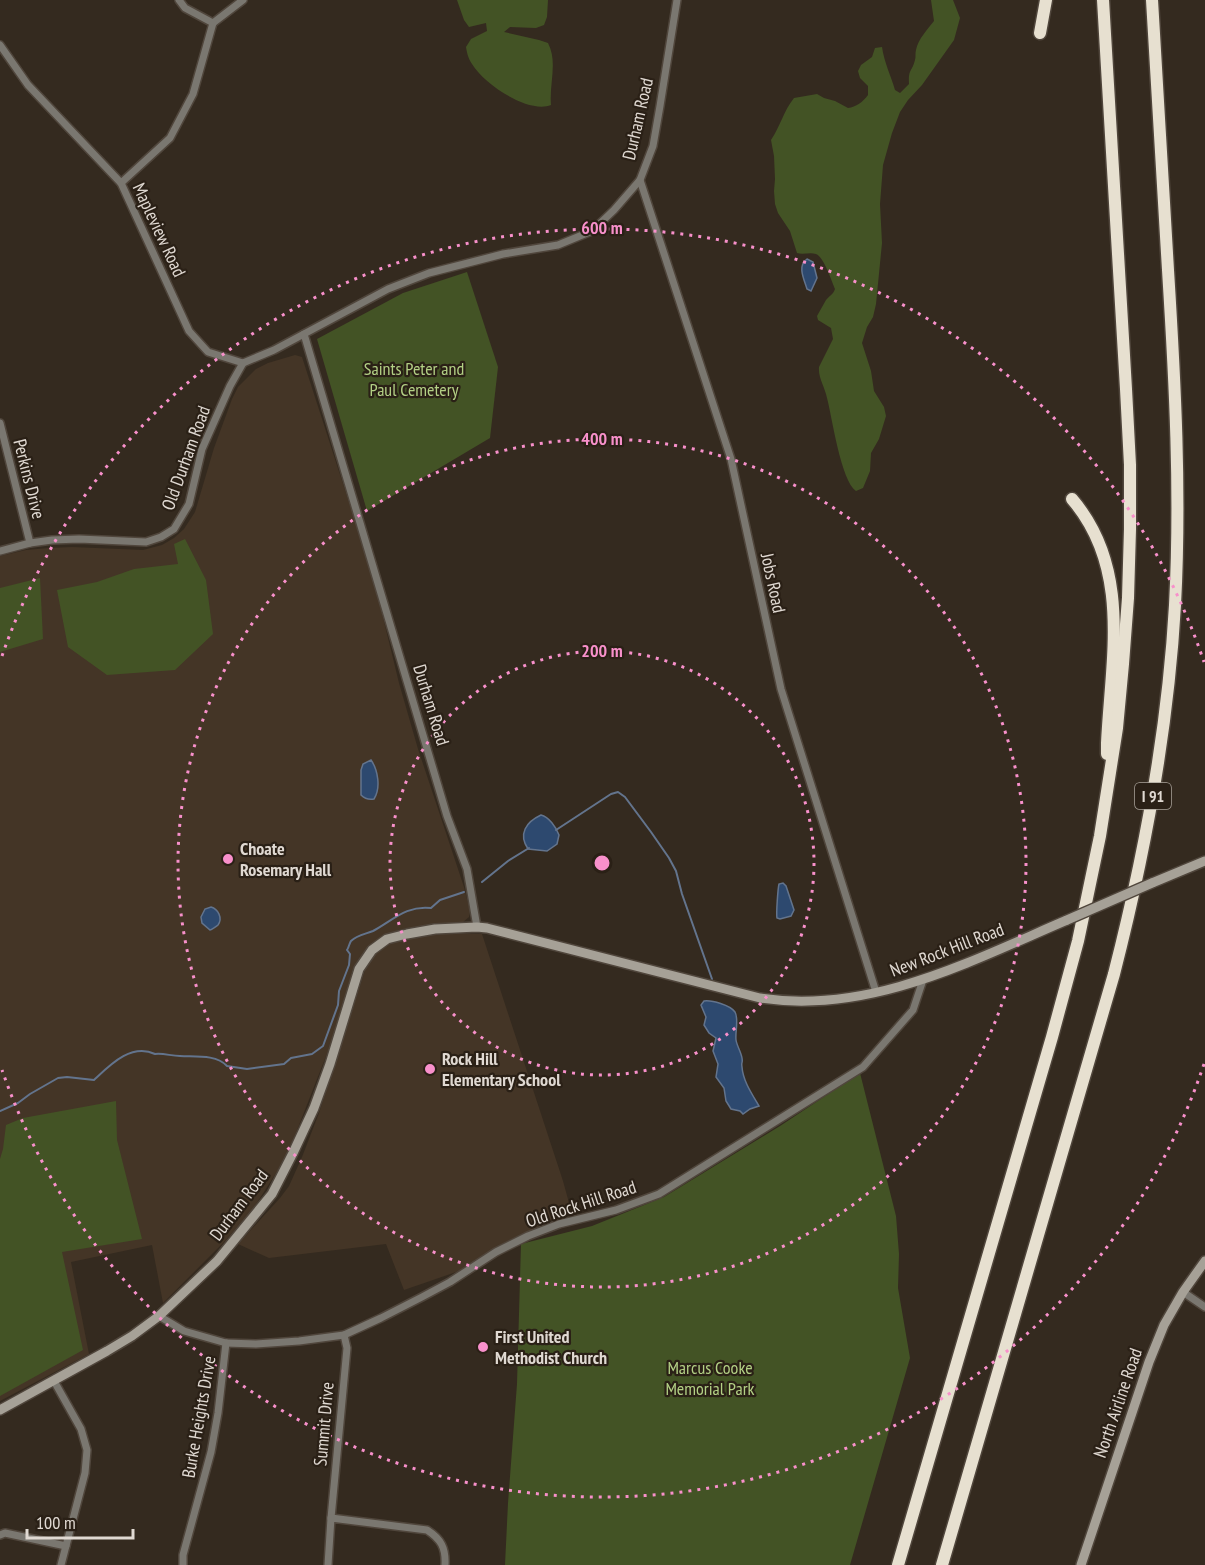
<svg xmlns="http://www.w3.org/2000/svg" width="1205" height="1565" viewBox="0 0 1205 1565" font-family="'PT Sans Narrow',sans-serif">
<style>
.built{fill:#443526}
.green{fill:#435325}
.water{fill:#2d496f;stroke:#63748d;stroke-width:1.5}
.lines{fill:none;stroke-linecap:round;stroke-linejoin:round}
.stream{stroke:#63748d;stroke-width:2}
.street-casing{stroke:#50463c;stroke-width:10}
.secondary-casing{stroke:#50463c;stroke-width:12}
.highway-casing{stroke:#50463c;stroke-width:15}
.street{stroke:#7a7770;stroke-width:7}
.secondary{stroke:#a6a197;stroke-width:9}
.highway{stroke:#e7e0d0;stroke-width:12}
.secondary-bridge-casing{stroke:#50463c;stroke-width:12;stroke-linecap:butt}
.secondary-bridge{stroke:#a6a197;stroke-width:9}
.ring{fill:none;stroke:#f890cb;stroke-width:3;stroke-dasharray:3 6}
.poi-dot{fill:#f890cb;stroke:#2a2016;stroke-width:2}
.labels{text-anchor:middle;stroke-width:4.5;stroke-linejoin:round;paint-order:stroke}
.shield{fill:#2a2016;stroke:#a9a29a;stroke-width:1.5}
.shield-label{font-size:16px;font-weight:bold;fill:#e0d9d2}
.street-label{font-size:18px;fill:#e0d9d2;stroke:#2a2016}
.park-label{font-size:18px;fill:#b3d085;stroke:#2a2016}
.poi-label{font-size:18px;font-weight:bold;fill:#e0d9d2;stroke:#2a2016;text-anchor:start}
.centre{fill:#f890cb;stroke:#2a2016;stroke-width:3}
.ring-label{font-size:18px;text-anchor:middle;font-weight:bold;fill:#f890cb;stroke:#2a2016;stroke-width:4.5;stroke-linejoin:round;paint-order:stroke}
</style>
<rect width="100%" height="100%" fill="#342a1f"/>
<g class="built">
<path d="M295,355L302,357L356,524L380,605L399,683L418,749L464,887L470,911L469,917L462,923L414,927L399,930L378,940L366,950L353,969L330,1046L294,1138L285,1159L253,1209L227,1239L163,1303L152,1245L71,1262L89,1354L0,1401V556L26,550L49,548L72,547L143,550L162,545L174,538L184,529L195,512L214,448L232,399L238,387L256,369L268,363Z"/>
<path d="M449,933L482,934L563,1181L571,1210L501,1245L459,1271L404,1290L386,1244L269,1258L238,1244L280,1198L289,1186L302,1157L319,1113L370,955L393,940Z"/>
</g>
<g class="green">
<path d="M457,0H548L547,17L544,25L536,28L510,27L504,32L539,40L548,43C558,62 549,84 551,105C528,114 484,84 472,64C468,58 467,53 466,47L471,39L487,31L486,23L469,27L464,20Z"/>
<path d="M931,0H953L960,18L954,40L922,85L908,100L900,112L892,133L883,165L880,204L882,243L876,304L873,317L867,327L862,343L871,371L874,391L884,407L886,416L879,439L871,453L870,471L863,488L856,491C841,481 832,417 827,398C825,387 818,378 819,367L833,339L831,328L818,320L817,316C820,311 823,305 826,300C829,296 833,295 835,289C832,282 824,257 816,254C810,252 803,255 797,253L790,231L778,213L775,204L774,191L775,179L774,156L771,140C781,125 783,112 794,98L817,94L824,98L835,101L848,108C856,107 863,102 868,95V86L860,78L858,71L861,65L872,57L875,48L882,47C884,62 891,76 895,90L900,93L909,84C908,69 912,72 915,60C916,57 915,53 916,50C918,39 928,29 934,21Z"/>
<path d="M467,272L498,367L490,438L367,511L317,339L403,293Z"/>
<path d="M185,539L206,580L213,634L175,670L107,675L68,647L57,590L97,582L134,569L178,564L174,544Z"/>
<path d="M40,578L43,639L0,652V588Z"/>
<path d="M860,1073L896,1216L899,1254L898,1288L910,1358L850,1565H505L508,1503L517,1384L521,1244L592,1226L664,1197L780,1126Z"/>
<path d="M116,1101L117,1140L142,1239L62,1252L83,1350L0,1396V1159L3,1149L6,1125L23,1118Z"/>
</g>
<g class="water">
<path d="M807,259L813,262L817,278L811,291L807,289C804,279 797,266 807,259Z"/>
<path d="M371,760C378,770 381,788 374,799C369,800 365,799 361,795V770L363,764Z"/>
<path d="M541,815C549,817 556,827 559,835L557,844L547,851L528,849C518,834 526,822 541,815Z"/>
<path d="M783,883L786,886L794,910L791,916L780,919L777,918C776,914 778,888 779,884Z"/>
<path d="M211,907C218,909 223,918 218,925C217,926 211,930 210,930L202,923L201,917L205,909Z"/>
<path d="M704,1001C712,1000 730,1005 735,1012C739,1019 735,1032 736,1040C737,1046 741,1052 742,1058C743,1064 741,1061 742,1067C743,1081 752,1094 759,1106L750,1109L743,1114L740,1111L731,1109L726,1101L724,1088L716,1077L718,1064L713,1051L716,1038L709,1033L704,1025L706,1017L701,1005Z"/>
</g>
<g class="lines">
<g class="stream">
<path d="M556,830L611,794L618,792L625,797L651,832L669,858L676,871L682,894L712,979"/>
<path d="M482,882L508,861L529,848"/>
<path d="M0,1111L18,1103L30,1094L58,1078L67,1077L94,1080C110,1065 131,1043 155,1054C164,1053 171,1056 180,1056C194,1057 216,1054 227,1066L247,1069L284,1064L291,1058L312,1054L323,1046L338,1005L339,991L349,965L350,954L347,950C348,949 350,942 351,941C357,935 366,934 373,931C393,920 407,905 431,908L440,900L464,892"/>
</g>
<defs>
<g id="street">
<path d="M179,0L185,8L213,23L243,0"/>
<path d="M0,45L28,85L121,183L189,331L208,352L243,363"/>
<path d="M640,180L731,459L781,689L876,992"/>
<path d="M121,183L170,138L193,94L213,23"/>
<path d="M304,334L447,816L467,869L477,927"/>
<path d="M0,423L30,543"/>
<path d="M0,551L30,543L52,540L79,539L146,542L161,537L174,529L189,504L202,449L230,386L243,363L274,350L388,289L429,273L503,254L558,245L592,231L614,210L640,180L653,146L660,106L677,0"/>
<path d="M1183,1292L1205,1307"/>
<path d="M159,1316L184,1331L226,1343L256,1344L299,1341L344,1335L381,1318L422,1297L450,1282L496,1252L528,1236L559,1224L616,1210L659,1194L863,1067L913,1010L923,980"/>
<path d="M54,1381L81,1429L87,1450L85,1473L61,1565"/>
<path d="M331,1518L347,1348L344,1335"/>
<path d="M0,1535L5,1533L66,1546"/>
<path d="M183,1565V1555L211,1452L218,1413L226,1343"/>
<path d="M328,1565L331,1518L427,1530C441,1539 446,1548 445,1565"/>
</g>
<g id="secondary">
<path d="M1152,883L1205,861"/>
<path d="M0,1410L107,1351L132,1336L159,1316L217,1261L272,1194L293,1153L314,1108L330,1064L359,969L372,950L387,939L407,934L435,929L477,927L487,928L760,998C869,1015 971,961 1067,920"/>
<path d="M1081,1565L1149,1362L1164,1325L1183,1292L1205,1261"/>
</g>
<g id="highway">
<path d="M1040,33L1046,0"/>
<path d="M1072,499C1132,569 1111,659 1107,743V754"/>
<path d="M898,1565L1052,1037L1078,941L1100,836L1117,728L1123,664L1128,598L1130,529V465L1126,389L1103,0"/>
<path d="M942,1565L1114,974C1145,853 1168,730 1175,605C1181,493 1175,382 1168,270C1163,180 1157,90 1152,0"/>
</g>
</defs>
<use href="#street" class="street-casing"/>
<use href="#secondary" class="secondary-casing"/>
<use href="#highway" class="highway-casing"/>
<use href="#street" class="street"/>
<use href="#secondary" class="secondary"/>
<use href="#highway" class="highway"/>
<defs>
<path id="secondary-bridge" d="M1067,920L1152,883"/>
</defs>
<use href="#secondary-bridge" class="secondary-bridge-casing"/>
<use href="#secondary-bridge" class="secondary-bridge"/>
</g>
<g class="ring">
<circle cx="602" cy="863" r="212"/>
<circle cx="602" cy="863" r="424"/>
<path d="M1204 1064A635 635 0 0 1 2 1070M2 656A635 635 0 0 1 1204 662"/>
</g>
<g class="poi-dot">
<circle cx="228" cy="859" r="6"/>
<circle cx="430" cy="1069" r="6"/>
<circle cx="483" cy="1347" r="6"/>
</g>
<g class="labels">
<rect class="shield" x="1135" y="783" width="36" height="26" rx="4.5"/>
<g class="shield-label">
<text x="1153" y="802">I 91</text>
</g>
<g class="street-label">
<text transform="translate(638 119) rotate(-77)" y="6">Durham Road</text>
<text transform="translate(159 230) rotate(65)" y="6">Mapleview Road</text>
<text transform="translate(186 458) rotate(-70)" y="6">Old Durham Road</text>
<text transform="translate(29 479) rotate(76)" y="6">Perkins Drive</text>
<text transform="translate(773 583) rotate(78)" y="6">Jobs Road</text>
<text transform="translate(431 705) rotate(73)" y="6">Durham Road</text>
<text transform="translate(947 950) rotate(-21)" y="6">New Rock Hill Road</text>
<text transform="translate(581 1204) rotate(-18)" y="6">Old Rock Hill Road</text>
<text transform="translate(239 1205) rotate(-53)" y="6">Durham Road</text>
<text transform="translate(1118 1403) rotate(-71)" y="6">North Airline Road</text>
<text transform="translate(199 1417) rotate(-80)" y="6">Burke Heights Drive</text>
<text transform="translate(324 1424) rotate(-85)" y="6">Summit Drive</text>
</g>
<g class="park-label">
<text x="414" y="375">Saints Peter and<tspan x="414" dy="21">Paul Cemetery</tspan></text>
<text x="710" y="1374">Marcus Cooke<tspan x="710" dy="21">Memorial Park</tspan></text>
</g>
<g class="poi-label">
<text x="240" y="855">Choate<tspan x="240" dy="21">Rosemary Hall</tspan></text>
<text x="442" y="1065">Rock Hill<tspan x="442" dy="21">Elementary School</tspan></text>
<text x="495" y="1343">First United<tspan x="495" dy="21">Methodist Church</tspan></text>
</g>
</g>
<circle cx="602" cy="863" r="9" class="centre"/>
<g class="ring-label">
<text x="602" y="234">600 m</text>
<text x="602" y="445">400 m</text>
<text x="602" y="657">200 m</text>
</g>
<path d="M27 1529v9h106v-9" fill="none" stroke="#e0d9d2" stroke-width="3"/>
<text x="36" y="1529" font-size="18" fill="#e0d9d2" stroke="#2a2016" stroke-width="4.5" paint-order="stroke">100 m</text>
</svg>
